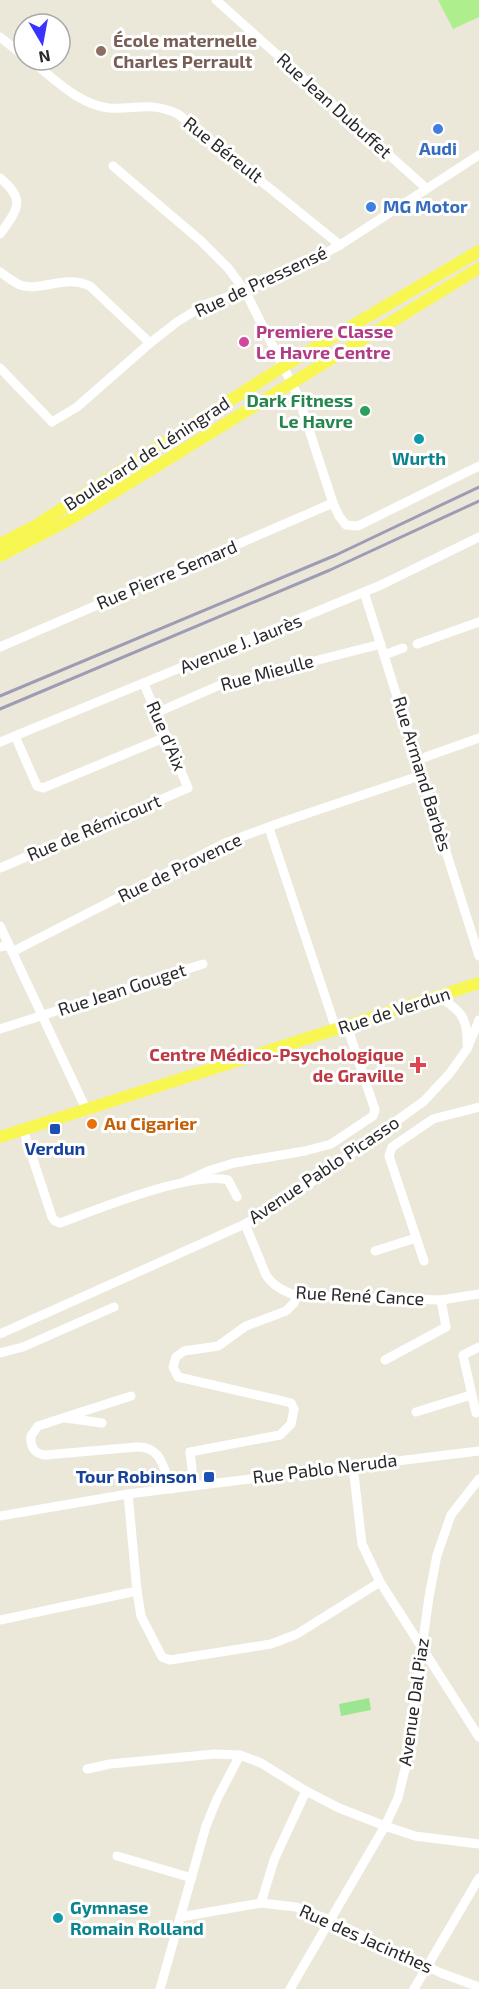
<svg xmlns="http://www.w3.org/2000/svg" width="479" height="1989" viewBox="0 0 479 1989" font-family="'Exo 2',sans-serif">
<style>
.green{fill:#9ce692}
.pitch{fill:#afee8c}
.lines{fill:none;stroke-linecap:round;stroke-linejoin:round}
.minor{stroke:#fff;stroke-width:9}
.major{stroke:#f8f752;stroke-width:12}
.rail{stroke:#9e9cb4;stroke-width:3}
.education-dot{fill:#8d6e63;stroke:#fff;stroke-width:2}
.shop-dot{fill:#3f7fe0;stroke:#fff;stroke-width:2}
.hotel-dot{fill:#d1479c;stroke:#fff;stroke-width:2}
.leisure-dot{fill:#2e9e5b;stroke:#fff;stroke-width:2}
.culture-dot{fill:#0f9aa8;stroke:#fff;stroke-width:2}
.health-dot{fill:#e0444e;stroke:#fff;stroke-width:2}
.food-dot{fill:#e8710a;stroke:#fff;stroke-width:2}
.transit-dot{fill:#1a4fb4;stroke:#fff;stroke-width:2}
.labels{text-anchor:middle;stroke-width:6;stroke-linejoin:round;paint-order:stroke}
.education-label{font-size:18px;font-weight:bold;fill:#785e54;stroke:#fff;text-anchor:start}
.street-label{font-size:18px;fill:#282828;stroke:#fff}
.shop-label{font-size:18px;font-weight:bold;fill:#366cbe;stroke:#fff}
.hotel-label{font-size:18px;font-weight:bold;fill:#b23c85;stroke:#fff;text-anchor:start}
.leisure-label{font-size:18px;font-weight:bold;fill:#27864d;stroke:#fff;text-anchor:end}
.culture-label{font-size:18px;font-weight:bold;fill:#0d838f;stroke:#fff}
.health-label{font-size:18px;font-weight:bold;fill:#be3a42;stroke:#fff;text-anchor:end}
.food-label{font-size:18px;font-weight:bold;fill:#c56008;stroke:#fff;text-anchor:start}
.transit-label{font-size:18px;font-weight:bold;fill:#164399;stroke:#fff}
</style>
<rect width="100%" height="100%" fill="#ece8d9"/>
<path class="green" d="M369,1698L371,1710L341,1716L339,1704Z"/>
<path class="pitch" d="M438,0H479V17L453,29Z"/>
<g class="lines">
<g class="minor">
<path d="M216,0L426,188"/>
<path d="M0,37L24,56"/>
<path d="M30,60C54,78 77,104 109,108C134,110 151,101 178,114L340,245"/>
<path d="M113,166L201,241L228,268L245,291L298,396L333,503L339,516L346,525L358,526L479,466"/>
<path d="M0,178C27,200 17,210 0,234"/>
<path d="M0,272C6,276 13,282 20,285C42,292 65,274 90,286L150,343"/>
<path d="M0,368L52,422L77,407L150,343L177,322L206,304L245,291L290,272L340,245L479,155"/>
<path d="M364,592L479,956"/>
<path d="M417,644L479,622"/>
<path d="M0,647L333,503"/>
<path d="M384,655L403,648"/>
<path d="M156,713L220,685L381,644"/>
<path d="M15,736L37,786L43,788L166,737"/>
<path d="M0,742L381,585L479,537"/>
<path d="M417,760L479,738"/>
<path d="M269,828L336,1029"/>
<path d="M0,868L188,788L144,684"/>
<path d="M0,926L9,945"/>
<path d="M0,947L9,945L86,1109"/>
<path d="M12,952L225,843L282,822L422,775"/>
<path d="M438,996C460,1010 468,1017 467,1044"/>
<path d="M0,1029L203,964"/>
<path d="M23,1129L52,1217L55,1221L60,1223C98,1209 190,1171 228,1180L237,1197"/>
<path d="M184,1182L208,1171L234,1163L305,1151L331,1144L373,1116L375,1110L347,1026"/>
<path d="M245,1224L266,1275C274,1287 284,1291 297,1296L441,1300L479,1294"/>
<path d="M375,1251L416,1238"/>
<path d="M424,1261L389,1156L392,1147L433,1119L479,1107"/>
<path d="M0,1334L245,1224L316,1179L424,1101L450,1073L467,1049L479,1020"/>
<path d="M0,1353L23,1347L114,1307"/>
<path d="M385,1360L446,1327L441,1300"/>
<path d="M131,1396L38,1426L31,1436C30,1446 34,1454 45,1455L137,1447C162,1446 163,1469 172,1489"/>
<path d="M416,1412L471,1395"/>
<path d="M476,1413L463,1355L479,1347"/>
<path d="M66,1418L102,1423"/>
<path d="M353,1466L362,1544L380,1582L479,1737"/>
<path d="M192,1469L190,1452L280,1435L291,1424L294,1409L291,1403L279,1400L178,1377L173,1367L176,1357L184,1351L218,1346L246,1326L286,1311L294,1303L297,1296"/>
<path d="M128,1494L137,1591L141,1616L162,1657L170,1660L271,1644L297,1634L380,1582"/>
<path d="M0,1516L128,1494L479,1451"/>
<path d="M0,1620L137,1591"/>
<path d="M87,1769L110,1764L215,1754L240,1755L261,1763L306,1791L339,1808L385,1826L415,1836L479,1844"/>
<path d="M117,1856L192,1878"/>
<path d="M261,1903L274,1860L306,1791"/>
<path d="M180,1917L261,1903L296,1907L330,1920L441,1973L479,1987"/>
<path d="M160,1989L206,1826L217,1799L240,1755"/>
<path d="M290,1989L385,1826L398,1798L405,1769L429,1597L437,1555L451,1515L479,1479"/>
<path d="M414,1989L479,1878"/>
</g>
<g class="major">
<path d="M0,544L35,526L284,366L479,251"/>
<path d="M0,556L69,520L479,268"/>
<path d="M0,1137L479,983"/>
</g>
<g class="rail">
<path d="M0,696L336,555L479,487"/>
<path d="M0,709L330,570L479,501"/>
</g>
</g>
<circle class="education-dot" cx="101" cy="51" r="6"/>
<g class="shop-dot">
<circle cx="438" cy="129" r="6"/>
<circle cx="371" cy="207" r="6"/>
</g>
<circle class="hotel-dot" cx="244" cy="342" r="6"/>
<circle class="leisure-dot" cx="365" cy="411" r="6"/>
<g class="culture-dot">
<circle cx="419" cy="439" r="6"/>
<circle cx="58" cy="1918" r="6"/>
</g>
<path class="health-dot" d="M415 1056h6v6h6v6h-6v6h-6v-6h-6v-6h6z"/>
<circle class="food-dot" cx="92" cy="1124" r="6"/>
<g class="transit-dot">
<rect x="49" y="1123" width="12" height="12" rx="3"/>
<rect x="203" y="1471" width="12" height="12" rx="3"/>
</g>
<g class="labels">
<g class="education-label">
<text x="113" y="47">École maternelle<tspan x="113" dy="21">Charles Perrault</tspan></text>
</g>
<g class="street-label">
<text transform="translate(334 106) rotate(42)" y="6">Rue Jean Dubuffet</text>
<text transform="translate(223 150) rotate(38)" y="6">Rue Béreult</text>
<text transform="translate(261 282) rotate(-25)" y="6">Rue de Pressensé</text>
<text transform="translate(147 454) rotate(-33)" y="6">Boulevard de Léningrad</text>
<text transform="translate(167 575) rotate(-23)" y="6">Rue Pierre Semard</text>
<text transform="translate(241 644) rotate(-22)" y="6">Avenue J. Jaurès</text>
<text transform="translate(267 673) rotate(-15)" y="6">Rue Mieulle</text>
<text transform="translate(166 736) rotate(67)" y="6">Rue d'Aix</text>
<text transform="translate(422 774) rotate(73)" y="6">Rue Armand Barbès</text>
<text transform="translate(94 828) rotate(-23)" y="6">Rue de Rémicourt</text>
<text transform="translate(180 868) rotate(-26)" y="6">Rue de Provence</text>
<text transform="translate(122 990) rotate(-18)" y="6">Rue Jean Gouget</text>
<text transform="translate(394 1011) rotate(-18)" y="6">Rue de Verdun</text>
<text transform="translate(324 1170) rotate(-34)" y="6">Avenue Pablo Picasso</text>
<text transform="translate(360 1296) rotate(3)" y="6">Rue René Cance</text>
<text transform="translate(325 1469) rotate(-7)" y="6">Rue Pablo Neruda</text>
<text transform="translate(414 1702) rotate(-82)" y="6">Avenue Dal Piaz</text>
<text transform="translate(366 1939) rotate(24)" y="6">Rue des Jacinthes</text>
</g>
<g class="shop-label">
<text x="438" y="155">Audi</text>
<text x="383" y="213" text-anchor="start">MG Motor</text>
</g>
<g class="hotel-label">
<text x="256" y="338">Premiere Classe<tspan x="256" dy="21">Le Havre Centre</tspan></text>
</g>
<g class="leisure-label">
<text x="353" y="407">Dark Fitness<tspan x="353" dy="21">Le Havre</tspan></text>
</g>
<g class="culture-label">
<text x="419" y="465">Wurth</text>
<text x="70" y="1914" text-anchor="start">Gymnase<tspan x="70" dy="21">Romain Rolland</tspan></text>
</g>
<g class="health-label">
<text x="404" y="1061">Centre Médico-Psychologique<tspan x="404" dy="21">de Graville</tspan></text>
</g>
<g class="food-label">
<text x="104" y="1130">Au Cigarier</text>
</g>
<g class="transit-label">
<text x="55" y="1155">Verdun</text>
<text x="197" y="1483" text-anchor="end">Tour Robinson</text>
</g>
</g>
<g transform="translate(42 42) rotate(170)"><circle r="28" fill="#ffffff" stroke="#a9a9a9" stroke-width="1.5"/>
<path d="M0-4.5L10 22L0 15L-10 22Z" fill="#3a33ff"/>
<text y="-9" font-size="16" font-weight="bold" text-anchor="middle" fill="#282828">N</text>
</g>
</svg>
